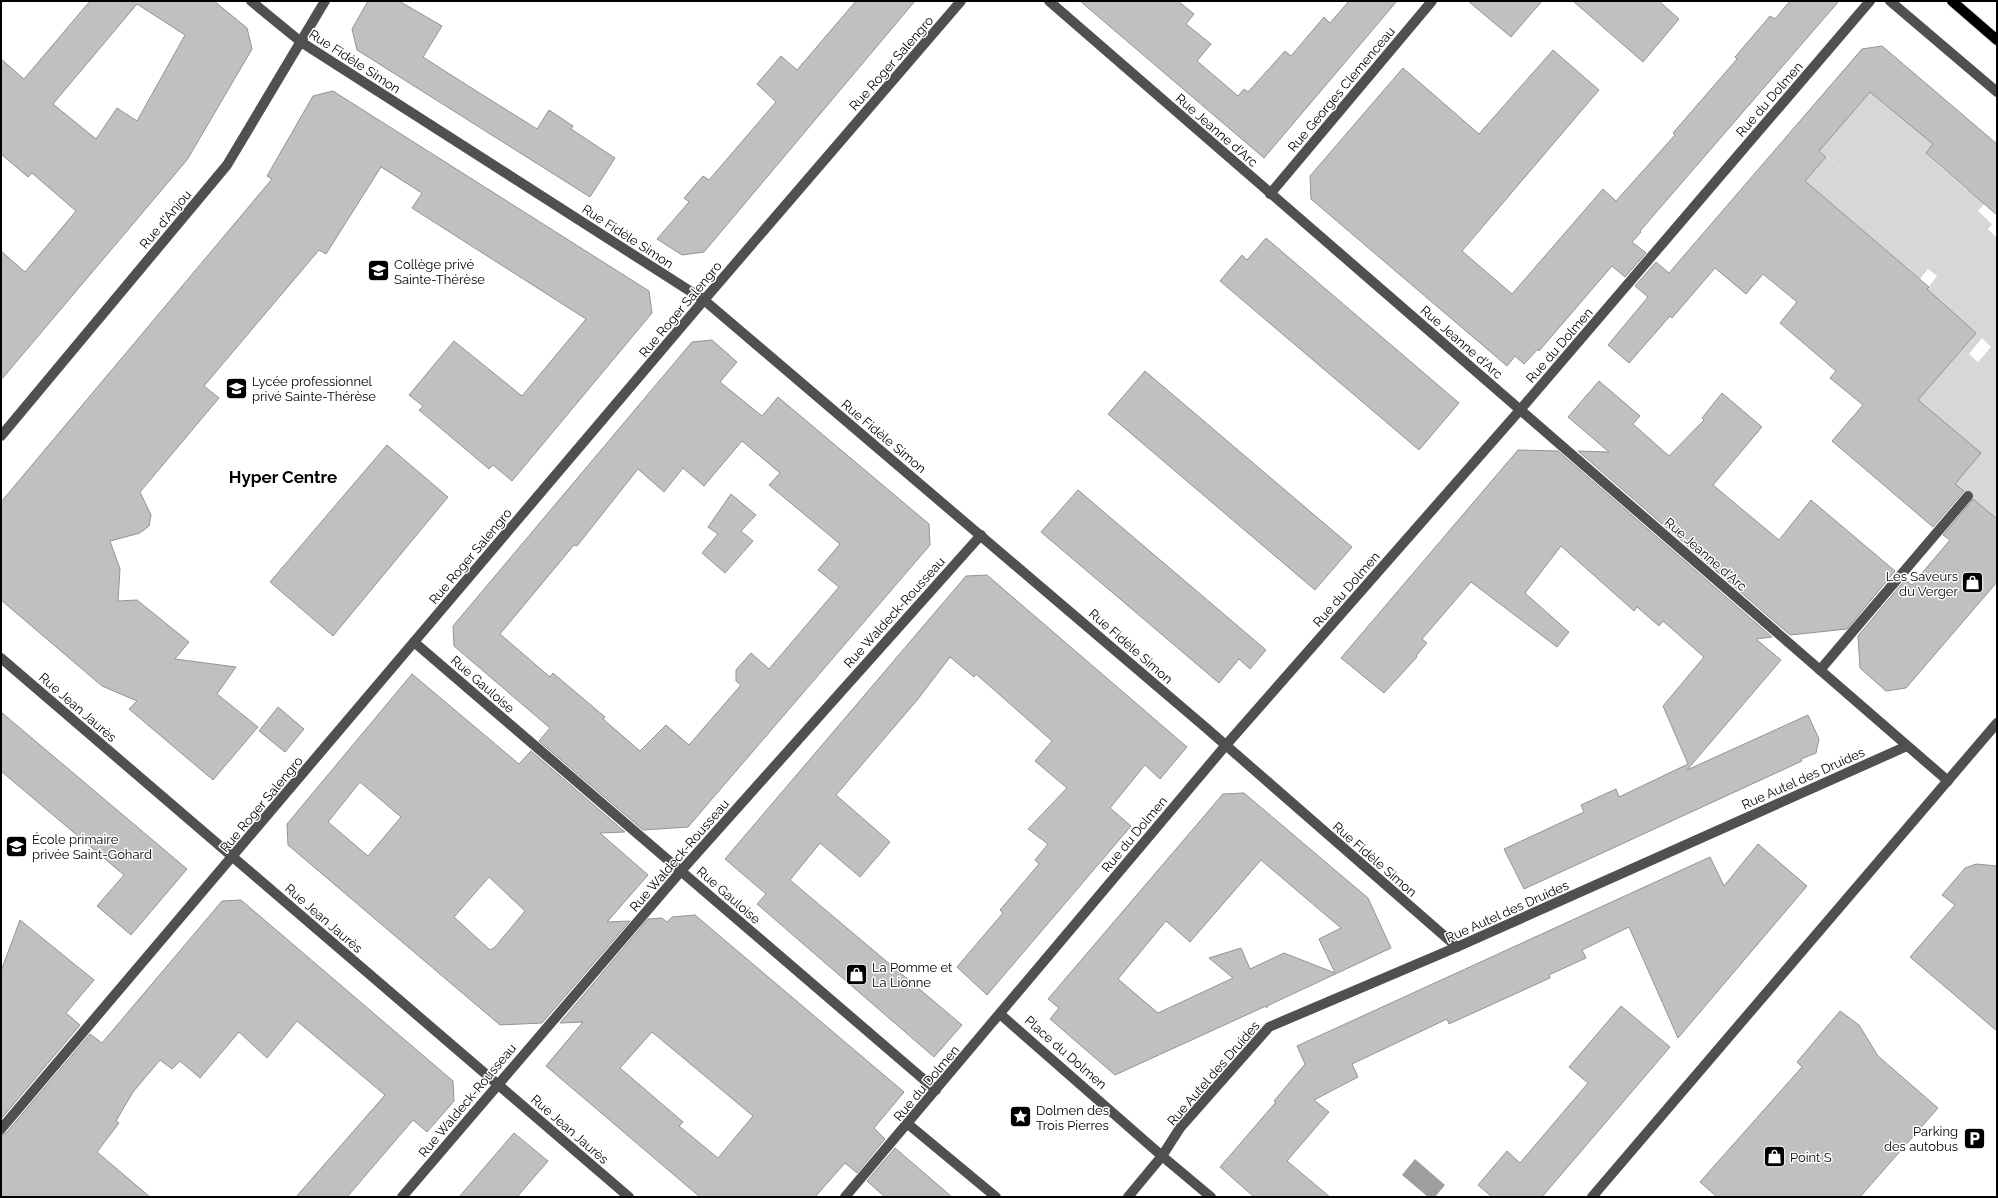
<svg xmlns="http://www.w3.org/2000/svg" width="1998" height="1198" viewBox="0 0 1998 1198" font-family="Raleway,sans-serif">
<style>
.green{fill:#d7d7d7;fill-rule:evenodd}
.water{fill:#9e9e9e}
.building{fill:#c0c0c0;stroke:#949494;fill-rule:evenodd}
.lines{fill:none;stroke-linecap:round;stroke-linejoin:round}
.major-casing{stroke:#dbdbdb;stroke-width:12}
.minor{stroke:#505050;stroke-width:10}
.major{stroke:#000;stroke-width:10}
.labels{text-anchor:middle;stroke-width:3;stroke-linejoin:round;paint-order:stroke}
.street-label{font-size:13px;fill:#000;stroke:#fff}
.poi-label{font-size:13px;fill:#000;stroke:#fff;text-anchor:start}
.district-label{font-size:17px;font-weight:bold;fill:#000;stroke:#fff}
</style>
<rect width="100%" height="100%" fill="#fff"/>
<path class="green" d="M1875,86L1935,142L1926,154L1967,190L1975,183L1991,196L1978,211L1992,224L1988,229L1997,238V519L1955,484L1900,385L1927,289L1937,276L1928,269L1920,279L1805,181L1826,157L1846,173L1793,129L1823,94L1849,116ZM1982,338L1991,347L1978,362L1969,354ZM1962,349L1942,372L1928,360Z"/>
<path class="water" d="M1415,1159L1445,1185L1435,1197H1428L1402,1175Z"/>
<g class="building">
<path d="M90,1H214L247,28L252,49L187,160L1,380V251L25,272L76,211L32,173L28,177L1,154V59L24,79ZM137,4L185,35L137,121L117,108L96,139L53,104Z"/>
<path d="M368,1H399L442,26L423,57L470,87L537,129L549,110L573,126L571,129L615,158L590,197L357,50L352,29Z"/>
<path d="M856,1H915L704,252L682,255L657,239L689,202L684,198L703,176L709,180L776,102L757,84L781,56L797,70Z"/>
<path d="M1080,1H1178L1194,14L1186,24L1211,44L1197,61L1238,96L1244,89L1248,92L1285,51L1291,56L1324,17L1330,23L1349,1H1397L1264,158Z"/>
<path d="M1468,1H1542L1511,37Z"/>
<path d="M1573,1H1659L1679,19L1643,62Z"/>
<path d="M1790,1H1839L1640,231L1641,232L1632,242L1646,253L1625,277L1612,266L1539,351L1538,349L1524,364L1515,356L1507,366L1311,199L1310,176L1403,68L1479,134L1553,50L1599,90L1462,251L1512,294L1603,189L1616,201L1675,135L1673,133L1737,59L1735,57L1770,16L1775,19Z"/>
<path d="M1882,46L1997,144V215L1926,153L1933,144L1870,92L1819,151L1826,157L1805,181L1929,287L1927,289L1976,333L1918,400L1981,453L1955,484L1964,491L1933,527L1832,441L1863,405L1830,378L1836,371L1780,323L1797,302L1763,274L1746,294L1715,268L1672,318L1670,316L1629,363L1608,345L1648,297L1635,286L1656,262L1669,273L1862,49Z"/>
<path d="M333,91L649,291L652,313L512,481L493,465L489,469L419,410L423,406L409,395L454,341L522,396L586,319L412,208L422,193L381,167L326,254L319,250L204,386L219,398L140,492L151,515L149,526L140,533L110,541L120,569L118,601L137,600L189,642L175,659L236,667L217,694L258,727L213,780L129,709L137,701L102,686L1,600V502L272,179L267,176L313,96Z"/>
<path d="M1266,238L1459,403L1419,450L1220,281L1242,255L1247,260Z"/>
<path d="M712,340L737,362L720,382L762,416L778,397L929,524L930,545L688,827L643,830L539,741L550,728L454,646L453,626L692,342ZM742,441L780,473L769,485L840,544L818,570L839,587L769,669L751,653L736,670V681L741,685L689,745L666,725L640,751L603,719L605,717L553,673L550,677L500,634L574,545L577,546L638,469L664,492L683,468L704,486Z"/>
<path d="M1145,371L1352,547L1315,590L1108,414Z"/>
<path d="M1599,381L1640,416L1633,424L1669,456L1704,420L1702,418L1722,393L1762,427L1713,485L1779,540L1811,500L1895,571L1847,629L1790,635L1578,451L1609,452L1568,417Z"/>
<path d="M387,445L448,497L333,636L270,582Z"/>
<path d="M1518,450L1558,451L1772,637L1756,639L1781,660L1687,770L1808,715L1819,739L1816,753L1801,759L1802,761L1524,889L1504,849L1584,812L1581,805L1616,789L1619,797L1688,764L1663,706L1704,657L1663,621L1659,626L1637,607L1634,611L1561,546L1525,593L1569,632L1557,647L1471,582L1422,639L1427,643L1416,656L1417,657L1384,693L1341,658Z"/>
<path d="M1078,490L1266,650L1250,669L1239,659L1219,683L1041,532Z"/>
<path d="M731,494L756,515L741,531L753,541L725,573L702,553L718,534L708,527Z"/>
<path d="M1973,499L1997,519V582L1906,688L1886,691L1860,668L1858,636L1905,580L1912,585L1950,540L1943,535Z"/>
<path d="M987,575L1187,747L1160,779L1145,765L1110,808L1131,826L987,995L957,967L1003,913L1000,910L1039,864L1035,860L1048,844L1028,829L1067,788L1035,761L1052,741L976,674L974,677L950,657L918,699L836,795L890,842L860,877L820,843L790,880L962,1025L934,1057L757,904L766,894L725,859L966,576Z"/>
<path d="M412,674L519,764L531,751L625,832L600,833L648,875L607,922L630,921L542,1023L500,1025L288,845L287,824ZM360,782L401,817L368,856L328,822ZM489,877L525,911L495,947L490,950L454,917Z"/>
<path d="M278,707L304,729L285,752L259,731Z"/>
<path d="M1,712L187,869L131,935L97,906L124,875L1,771Z"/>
<path d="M1244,793L1368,898L1391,948L1267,1006V1008L1266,1006L1115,1075L1050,1019L1059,1008L1048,999L1223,794ZM1261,860L1341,928L1319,939L1335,973L1284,953L1250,969L1241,948L1209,958L1233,978L1158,1013L1118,979L1166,921L1190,942Z"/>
<path d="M1758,844L1807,886L1678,1038L1629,927L1582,950L1586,958L1549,975L1550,978L1449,1024L1447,1019L1352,1064L1358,1077L1314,1100L1329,1112L1287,1161L1330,1197H1254L1220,1167L1276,1102L1274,1101L1305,1064L1297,1046L1710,857L1724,886Z"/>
<path d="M1976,864L1997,866V1031L1910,957L1955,905L1942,895L1965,868Z"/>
<path d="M241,900L453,1081L454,1101L427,1132L413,1120L347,1197H296L385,1095L297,1021L267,1058L239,1032L200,1078L180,1061L172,1069L160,1060L133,1092L116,1121L119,1123L97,1152L150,1197H1V1135L6,1133L90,1034L102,1043L222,901Z"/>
<path d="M695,915L904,1092L874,1128L885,1139L857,1173L845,1163L815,1197H700L546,1066L583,1022L560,1023L648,919L662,918L667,922L672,917ZM652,1032L753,1116L718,1158L679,1126L683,1122L620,1068Z"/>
<path d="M20,920L94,980L66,1013L80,1025L1,1119V971Z"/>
<path d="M1621,1006L1670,1047L1542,1197H1492L1478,1185L1507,1151L1520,1163L1588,1083L1569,1067Z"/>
<path d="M1840,1011L1859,1025L1878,1056L1938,1108L1860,1197H1717L1700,1182L1802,1067L1797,1062Z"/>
<path d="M514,1133L548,1161L517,1197H459Z"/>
<path d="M895,1148L916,1166L952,1197H885L867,1181Z"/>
</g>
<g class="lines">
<defs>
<path id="major" d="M1952,1L1997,40"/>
</defs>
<use href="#major" class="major-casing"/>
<g class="minor">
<path d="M251,1L301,42L704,300L1205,727L1457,947"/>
<path d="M1049,1L1948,781"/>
<path d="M1890,1L1997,92"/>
<path d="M1270,194L1432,1"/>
<path d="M1,436L227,165L325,1"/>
<path d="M414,642L936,1090"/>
<path d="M1,658L629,1197"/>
<path d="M1820,670L1968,496"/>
<path d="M1000,1014L1162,1156L1128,1197"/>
<path d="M908,1124L996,1197"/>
<path d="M1,1129L704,300L961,1"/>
<path d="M402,1197L681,871L981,535"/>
<path d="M845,1197L1226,745L1520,410L1870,1"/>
<path d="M1211,1197L1162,1156L1180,1128L1269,1027L1457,947L1907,746"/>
<path d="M1592,1197L1997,723"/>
</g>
<use href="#major" class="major"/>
</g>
<defs>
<symbol id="school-square" viewBox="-11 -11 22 22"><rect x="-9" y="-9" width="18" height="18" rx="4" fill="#000" stroke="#fff"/><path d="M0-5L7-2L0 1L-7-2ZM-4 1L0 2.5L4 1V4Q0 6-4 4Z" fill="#fff"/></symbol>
<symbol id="shop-square" viewBox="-11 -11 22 22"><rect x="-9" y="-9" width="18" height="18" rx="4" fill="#000" stroke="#fff"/><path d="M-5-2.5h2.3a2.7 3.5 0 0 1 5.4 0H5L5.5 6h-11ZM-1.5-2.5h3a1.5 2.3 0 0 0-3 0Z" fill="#fff"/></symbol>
<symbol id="sight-square" viewBox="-11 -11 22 22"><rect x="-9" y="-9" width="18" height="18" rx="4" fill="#000" stroke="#fff"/><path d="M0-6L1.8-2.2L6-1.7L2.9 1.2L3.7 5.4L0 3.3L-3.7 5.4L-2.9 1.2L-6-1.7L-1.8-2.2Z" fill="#fff"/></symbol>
<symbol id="parking-square" viewBox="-11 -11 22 22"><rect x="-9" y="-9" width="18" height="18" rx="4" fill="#000" stroke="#fff"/><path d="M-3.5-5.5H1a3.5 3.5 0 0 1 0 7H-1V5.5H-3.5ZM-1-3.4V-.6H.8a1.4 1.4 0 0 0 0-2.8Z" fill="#fff"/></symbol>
</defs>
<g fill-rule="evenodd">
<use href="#school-square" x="366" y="258" width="25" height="25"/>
<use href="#school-square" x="224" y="376" width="25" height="25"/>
<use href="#shop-square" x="1960" y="570" width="25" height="25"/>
<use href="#school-square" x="4" y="834" width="25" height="25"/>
<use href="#shop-square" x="844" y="962" width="25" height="25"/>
<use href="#sight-square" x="1008" y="1104" width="25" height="25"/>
<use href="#parking-square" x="1962" y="1126" width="25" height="25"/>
<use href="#shop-square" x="1762" y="1144" width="25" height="25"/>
</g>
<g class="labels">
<g class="street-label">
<text transform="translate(355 61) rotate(33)" y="5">Rue Fidèle Simon</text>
<text transform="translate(891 63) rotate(-49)" y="5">Rue Roger Salengro</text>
<text transform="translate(1341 89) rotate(-50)" y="5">Rue Georges Clemenceau</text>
<text transform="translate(1769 99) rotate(-49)" y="5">Rue du Dolmen</text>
<text transform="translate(1217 130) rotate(41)" y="5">Rue Jeanne d'Arc</text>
<text transform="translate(165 219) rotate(-50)" y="5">Rue d'Anjou</text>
<text transform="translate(628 236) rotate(33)" y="5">Rue Fidèle Simon</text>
<text transform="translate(680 309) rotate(-50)" y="5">Rue Roger Salengro</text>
<text transform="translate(1462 342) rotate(41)" y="5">Rue Jeanne d'Arc</text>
<text transform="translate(1559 345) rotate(-49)" y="5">Rue du Dolmen</text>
<text transform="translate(884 436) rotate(40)" y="5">Rue Fidèle Simon</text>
<text transform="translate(1706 554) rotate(41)" y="5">Rue Jeanne d'Arc</text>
<text transform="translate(470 556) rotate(-50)" y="5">Rue Roger Salengro</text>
<text transform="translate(1346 589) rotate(-49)" y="5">Rue du Dolmen</text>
<text transform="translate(894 612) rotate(-48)" y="5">Rue Waldeck-Rousseau</text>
<text transform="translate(1131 646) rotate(41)" y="5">Rue Fidèle Simon</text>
<text transform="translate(483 684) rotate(41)" y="5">Rue Gauloise</text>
<text transform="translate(78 707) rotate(41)" y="5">Rue Jean Jaurès</text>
<text transform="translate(1803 778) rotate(-24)" y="5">Rue Autel des Druides</text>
<text transform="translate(261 804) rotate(-50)" y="5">Rue Roger Salengro</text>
<text transform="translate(1134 834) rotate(-50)" y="5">Rue du Dolmen</text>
<text transform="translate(679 855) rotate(-49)" y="5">Rue Waldeck-Rousseau</text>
<text transform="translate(1375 859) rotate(41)" y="5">Rue Fidèle Simon</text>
<text transform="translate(729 895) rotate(41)" y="5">Rue Gauloise</text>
<text transform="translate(1507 911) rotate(-24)" y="5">Rue Autel des Druides</text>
<text transform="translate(324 918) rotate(41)" y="5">Rue Jean Jaurès</text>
<text transform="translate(1066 1052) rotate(41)" y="5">Place du Dolmen</text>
<text transform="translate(1213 1073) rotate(-49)" y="5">Rue Autel des Druides</text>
<text transform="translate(926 1083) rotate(-50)" y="5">Rue du Dolmen</text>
<text transform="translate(467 1100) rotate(-50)" y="5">Rue Waldeck-Rousseau</text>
<text transform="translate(570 1129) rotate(41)" y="5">Rue Jean Jaurès</text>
</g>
<g class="poi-label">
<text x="394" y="269">Collège privé<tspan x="394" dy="15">Sainte-Thérèse</tspan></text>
<text x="252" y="386">Lycée professionnel<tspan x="252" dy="15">privé Sainte-Thérèse</tspan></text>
<text x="1958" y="581" text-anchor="end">Les Saveurs<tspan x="1958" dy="15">du Verger</tspan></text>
<text x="32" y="844">École primaire<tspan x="32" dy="15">privée Saint-Gohard</tspan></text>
<text x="872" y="972">La Pomme et<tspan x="872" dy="15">La Lionne</tspan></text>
<text x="1036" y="1115">Dolmen des<tspan x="1036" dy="15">Trois Pierres</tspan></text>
<text x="1958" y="1136" text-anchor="end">Parking<tspan x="1958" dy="15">des autobus</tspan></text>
<text x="1790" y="1162">Point S</text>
</g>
<g class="district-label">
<text x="283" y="483">Hyper Centre</text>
</g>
</g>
<rect width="1998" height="1198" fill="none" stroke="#000000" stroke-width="4"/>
</svg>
